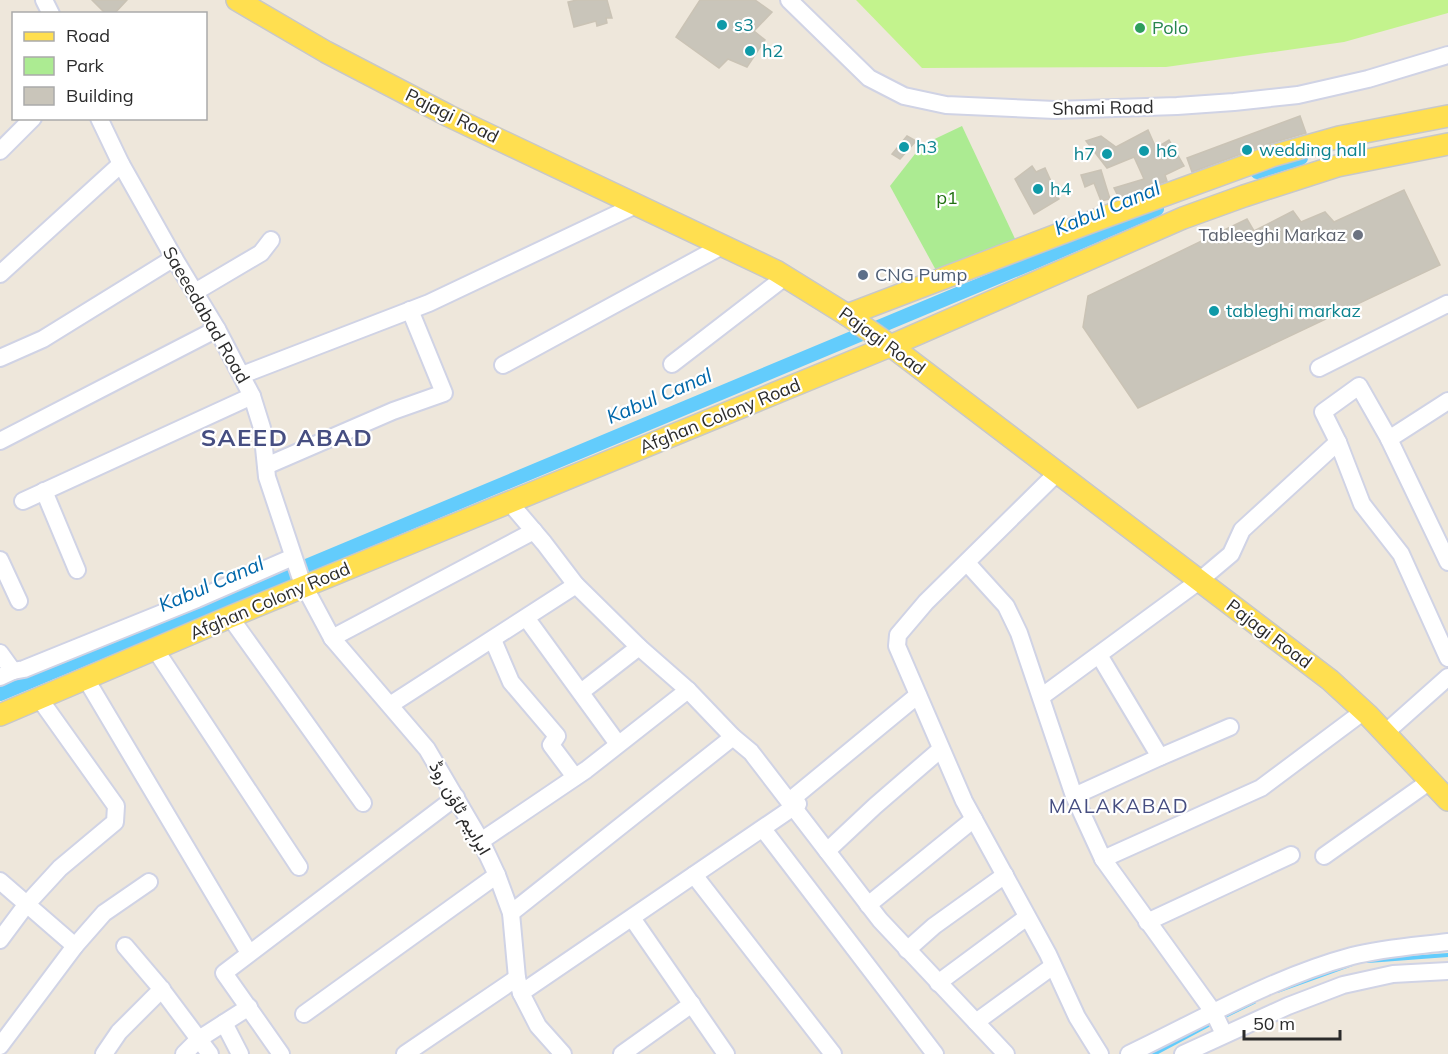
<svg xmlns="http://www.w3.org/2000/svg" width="1448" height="1054" viewBox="0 0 1448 1054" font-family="Mulish,Vazirmatn,sans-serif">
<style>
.green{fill:#aceb92}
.pitch{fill:#c3f38d}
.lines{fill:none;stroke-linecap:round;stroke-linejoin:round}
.stream{stroke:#63ccfc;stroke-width:4}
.canal{stroke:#63ccfc;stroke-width:14}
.building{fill:#c9c5ba;stroke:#cac3b5;stroke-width:1.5}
.minor-casing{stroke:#d0d3e5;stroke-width:20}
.major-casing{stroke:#c8c8c8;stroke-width:24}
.minor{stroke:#fff;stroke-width:16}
.major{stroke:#ffdf50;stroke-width:21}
.culture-dot{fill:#0f9aa8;stroke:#fff;stroke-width:2}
.leisure-dot{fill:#2e9e5b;stroke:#fff;stroke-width:2}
.worship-dot{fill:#6b7280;stroke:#fff;stroke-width:2}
.service-dot{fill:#5c6f8a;stroke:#fff;stroke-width:2}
.labels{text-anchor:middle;stroke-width:4.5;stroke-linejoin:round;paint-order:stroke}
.culture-label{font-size:18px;fill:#0d838f;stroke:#fff;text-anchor:start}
.leisure-label{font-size:18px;fill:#27864d;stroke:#fff;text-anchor:start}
.street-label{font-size:18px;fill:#2b2b2b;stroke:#fff}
.park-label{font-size:18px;fill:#217112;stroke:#fff}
.worship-label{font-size:18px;fill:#5b616d;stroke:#fff;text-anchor:end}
.service-label{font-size:18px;fill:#4e5e75;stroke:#fff;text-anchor:start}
.water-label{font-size:20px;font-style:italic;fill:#0067aa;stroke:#fff}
.neighbourhood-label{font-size:20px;letter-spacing:1.5px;fill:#464e81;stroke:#fff}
.district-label{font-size:24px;font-weight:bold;letter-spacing:1.5px;fill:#464e81;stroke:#fff}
</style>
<rect width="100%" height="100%" fill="#eee7db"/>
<path class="green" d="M962,126L1017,243L938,274L890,186L922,145Z"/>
<path class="pitch" d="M856,0H1448V13L1344,42L1166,67L922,68Z"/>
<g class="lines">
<g class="stream">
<path d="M1368,961L1448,955"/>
<path d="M1277,991L1352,964"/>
<path d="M1221,1018L1254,1002"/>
<path d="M1154,1054L1214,1022"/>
</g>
<g class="canal">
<path d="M1257,172L1301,158"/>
<path d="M0,694L1039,260L1157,209"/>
</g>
</g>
<g class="building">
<path d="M92,0H127L114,14H106Z"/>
<path d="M577,0H607L612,18H606L607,23L597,26L596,21L574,27L568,2Z"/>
<path d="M700,0H755L772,12L754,31L765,40L747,67L728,59L719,68L676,37Z"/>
<path d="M1300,116L1306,133L1268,144L1192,172L1187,158Z"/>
<path d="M1148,130L1156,148L1169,140L1184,166L1165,175L1167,181L1119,198L1114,188L1144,179L1134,157L1107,168L1086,141L1101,136L1116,147Z"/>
<path d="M907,136L916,141L900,159L892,154Z"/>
<path d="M1032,166L1036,172L1045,168L1059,199L1034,214L1015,179Z"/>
<path d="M1101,170L1110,199L1101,201L1094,183L1085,187L1081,175Z"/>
<path d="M1404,190L1440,265L1138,408L1083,327L1088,296L1247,219L1254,231L1293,211L1301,222L1325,212L1334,222Z"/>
</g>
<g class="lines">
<defs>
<g id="minor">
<path d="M44,0L51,14"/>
<path d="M789,0L869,78L904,96L946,105L1055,110L1177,106L1234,102L1298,95L1368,79L1448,55"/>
<path d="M99,118L121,164L174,258L217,329L252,396L262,428L267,477L302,582L332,638L427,749L481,841L497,875L511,913L517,978L521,993L538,1026L563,1054"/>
<path d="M0,151L33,118"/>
<path d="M0,274L121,164"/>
<path d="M195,292L261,253L271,240"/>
<path d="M0,358L43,339L174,258"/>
<path d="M672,364L785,277"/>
<path d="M503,365L722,246"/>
<path d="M1319,368L1447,304L1448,305"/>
<path d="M242,375L429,303L636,205"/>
<path d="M1389,439L1448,401"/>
<path d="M0,441L217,329"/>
<path d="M1338,442L1362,504L1401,554L1448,658"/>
<path d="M266,466L393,411L444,393L410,310"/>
<path d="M1057,473L926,602L898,635L897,646L964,801L1048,954L1077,1017L1100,1054"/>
<path d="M44,491L77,570"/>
<path d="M23,501L252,396"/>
<path d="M510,503L544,543L576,585L639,647L688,690L733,737L751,752L880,920L1006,1054"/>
<path d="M0,560L19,601"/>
<path d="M967,563L1006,606L1019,633L1074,796L1103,859L1214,1013L1224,1034"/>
<path d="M230,617L363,803"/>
<path d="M527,619L618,744"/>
<path d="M332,638L534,531"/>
<path d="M493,640L511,682L557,736L551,745L575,777"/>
<path d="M155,649L299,867"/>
<path d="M0,653L13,671"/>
<path d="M1099,655L1160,757"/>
<path d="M0,677L13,671L24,669L197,599L293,557"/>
<path d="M86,679L249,953"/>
<path d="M581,692L639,647"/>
<path d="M1041,697L1199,581L1231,554L1242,530L1338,442L1323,412L1359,386L1388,437L1448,562"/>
<path d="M390,705L576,585"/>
<path d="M1385,733L1448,677"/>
<path d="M1074,796L1160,757L1230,727"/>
<path d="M763,829L935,1054"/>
<path d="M481,841L586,770L688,690"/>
<path d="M827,851L875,806L941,749"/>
<path d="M1324,856L1430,781"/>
<path d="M1103,859L1261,788L1364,711"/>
<path d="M694,875L833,1054"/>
<path d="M0,881L75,946"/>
<path d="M868,905L974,819"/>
<path d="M511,913L733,737"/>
<path d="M632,918L726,1054"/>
<path d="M1147,922L1291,855"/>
<path d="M0,940L26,905L60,868L115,822L116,806L39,698"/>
<path d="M125,946L159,986L210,1054"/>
<path d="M907,950L934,926L1005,875"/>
<path d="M938,983L1027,917"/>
<path d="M521,993L798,804L793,798L918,695"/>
<path d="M304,1014L497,875"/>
<path d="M976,1022L1053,966"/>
<path d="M224,1023L240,1054"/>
<path d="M0,1046L75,946L104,913L149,882"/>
<path d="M104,1054L119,1032L162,989"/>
<path d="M184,1054L199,1039L249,1007"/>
<path d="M281,1054L224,973L456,797"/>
<path d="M405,1054L517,978"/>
<path d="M622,1054L692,1004"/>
<path d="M1129,1054C1202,1019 1274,977 1352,956C1384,948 1416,946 1448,942"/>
<path d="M1183,1054L1288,1006L1343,985L1393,974L1448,971"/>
</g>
<g id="major">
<path d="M237,0L326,52L449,116L776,271L847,315L891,346L1330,680L1368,715L1448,800"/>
<path d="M847,315L1091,222L1272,156L1339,137L1448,116"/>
<path d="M0,715L230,617L890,346L1183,218L1244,196L1337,166L1448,144"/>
</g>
</defs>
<use href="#minor" class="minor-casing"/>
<use href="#major" class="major-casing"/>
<use href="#minor" class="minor"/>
<use href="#major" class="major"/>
</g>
<g class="culture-dot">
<circle cx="722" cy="25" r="6"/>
<circle cx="750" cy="51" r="6"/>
<circle cx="904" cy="147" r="6"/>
<circle cx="1247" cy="150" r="6"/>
<circle cx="1144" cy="151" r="6"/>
<circle cx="1107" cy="154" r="6"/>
<circle cx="1038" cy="189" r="6"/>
<circle cx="1214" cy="311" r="6"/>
</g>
<circle class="leisure-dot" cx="1140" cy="28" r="6"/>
<circle class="worship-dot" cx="1358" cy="235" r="6"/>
<circle class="service-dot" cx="863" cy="275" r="6"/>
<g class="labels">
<g class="culture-label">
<text x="734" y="31">s3</text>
<text x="762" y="57">h2</text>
<text x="916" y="153">h3</text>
<text x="1259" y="156">wedding hall</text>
<text x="1156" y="157">h6</text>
<text x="1095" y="160" text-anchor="end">h7</text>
<text x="1050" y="195">h4</text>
<text x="1226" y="317">tableghi markaz</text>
</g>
<g class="leisure-label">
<text x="1152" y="34">Polo</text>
</g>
<g class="street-label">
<text transform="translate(1103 108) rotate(-1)" y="6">Shami Road</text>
<text transform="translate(452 116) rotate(26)" y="6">Pajagi Road</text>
<text transform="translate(206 315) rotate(60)" y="6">Saeeedabad Road</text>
<text transform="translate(882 341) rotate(36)" y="6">Pajagi Road</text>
<text transform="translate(720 416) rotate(-22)" y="6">Afghan Colony Road</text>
<text transform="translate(270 601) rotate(-23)" y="6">Afghan Colony Road</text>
<text transform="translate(1269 634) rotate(37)" y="6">Pajagi Road</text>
<text transform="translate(460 808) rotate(60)" y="6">ابراہیم ٹاؤن روڈ</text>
</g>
<g class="park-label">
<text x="947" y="204">p1</text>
</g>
<g class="worship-label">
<text x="1346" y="241">Tableeghi Markaz</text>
</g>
<g class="service-label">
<text x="875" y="281">CNG Pump</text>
</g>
<g class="water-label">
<text transform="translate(1107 208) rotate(-22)" y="7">Kabul Canal</text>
<text transform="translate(659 396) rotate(-23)" y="7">Kabul Canal</text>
<text transform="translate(211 584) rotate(-23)" y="7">Kabul Canal</text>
</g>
<g class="neighbourhood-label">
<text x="1119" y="813">MALAKABAD</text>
</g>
<g class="district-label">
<text x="287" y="446">SAEED ABAD</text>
</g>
</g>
<rect x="12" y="12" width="195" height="108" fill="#ffffff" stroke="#aaaaaa" stroke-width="1.5"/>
<rect x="24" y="32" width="30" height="9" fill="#ffdf50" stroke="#aaaaaa" stroke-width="1.5"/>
<text x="66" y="42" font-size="18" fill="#2b2b2b">Road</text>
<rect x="24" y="57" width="30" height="18" fill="#aceb92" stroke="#aaaaaa" stroke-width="1.5"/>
<text x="66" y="72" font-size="18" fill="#2b2b2b">Park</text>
<rect x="24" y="87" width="30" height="18" fill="#c9c5ba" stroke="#aaaaaa" stroke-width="1.5"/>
<text x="66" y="102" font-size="18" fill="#2b2b2b">Building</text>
<path d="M1244 1030v9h96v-9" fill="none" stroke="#2b2b2b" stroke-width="3"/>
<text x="1253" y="1030" font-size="18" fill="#2b2b2b" stroke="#ffffff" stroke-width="4.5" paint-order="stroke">50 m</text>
</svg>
